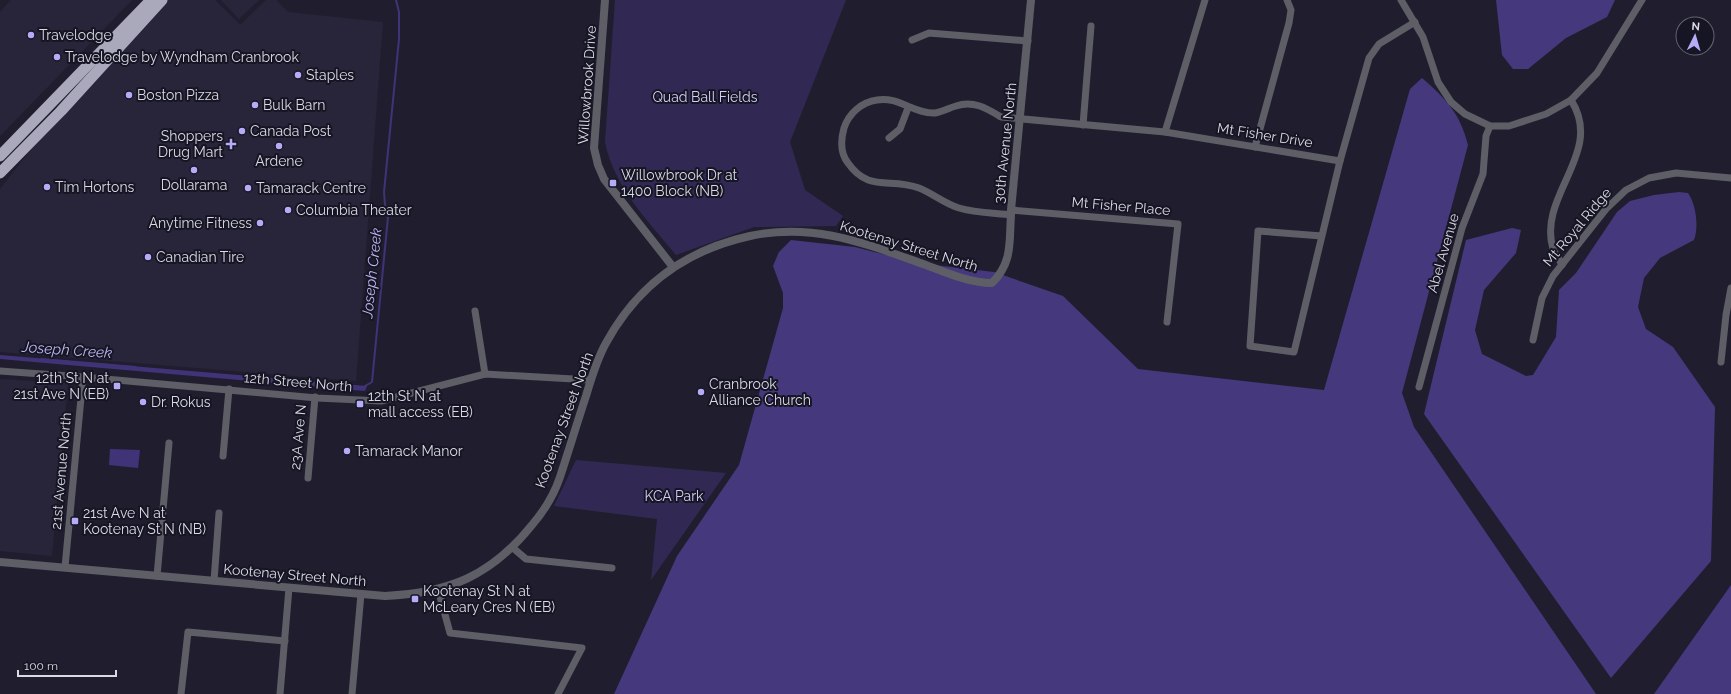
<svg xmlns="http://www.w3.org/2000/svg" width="1731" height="694" viewBox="0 0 1731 694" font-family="Raleway,sans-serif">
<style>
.built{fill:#28253b}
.green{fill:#312954}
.forest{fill:#46387d}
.water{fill:#413378}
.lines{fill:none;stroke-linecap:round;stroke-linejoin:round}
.stream{stroke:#413378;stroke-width:2}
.minor{stroke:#5e5e66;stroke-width:7}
.tertiary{stroke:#5e5e66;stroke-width:8}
.trunk{stroke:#aaa8bb;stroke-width:11}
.poi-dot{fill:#b5acf8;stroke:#161524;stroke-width:1.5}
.labels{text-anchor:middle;stroke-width:4;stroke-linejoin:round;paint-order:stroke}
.poi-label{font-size:14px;fill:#dad9e4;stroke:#161524;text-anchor:start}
.street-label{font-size:14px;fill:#dad9e4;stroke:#161524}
.park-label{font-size:14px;fill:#d1cdf7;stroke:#161524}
.water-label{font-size:15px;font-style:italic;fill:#bcb6f2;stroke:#161524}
</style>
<rect width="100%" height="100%" fill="#201e2e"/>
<g class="built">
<path d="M11,0H132L0,136V12Z"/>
<path d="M162,0H215L240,25L266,0H276L288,12L383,22L356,381L0,352V189L61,111Z"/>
<path d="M221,0H259L239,19Z"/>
<path d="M0,379L68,383L52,556L0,551Z"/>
</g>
<g class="green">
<path d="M615,0H846L790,142L805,190L843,216L836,226L754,227L676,255C648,221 614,187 605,142Z"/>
<path d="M576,460L726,473L651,580L657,519L554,506Z"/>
</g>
<g class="forest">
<path d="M1496,0H1615L1607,17L1566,38L1528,69H1513L1502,55Z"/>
<path d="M1422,78C1446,99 1460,113 1468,145L1402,393L1414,427L1596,694H614L677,556L739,465L783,308V293L773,266L779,252L791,240L855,247L917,263L994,272L1063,296L1138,369L1324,390L1410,89Z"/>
<path d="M1679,192L1688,193C1696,204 1699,227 1694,240L1660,258L1644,278L1638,307L1646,329L1673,347L1715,407L1711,561L1611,678L1424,414L1466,240L1512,228L1521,230L1516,253L1484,290L1475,330L1482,354L1526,376L1533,375L1556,337L1559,290L1576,273L1617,212L1630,201L1654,195Z"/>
<path d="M1731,585V694H1654Z"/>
</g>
<g class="water">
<path d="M0,355L367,386L365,391L0,359Z"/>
<path d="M110,449L140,450L138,468L109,465Z"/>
</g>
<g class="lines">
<g class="stream">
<path d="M41,359L136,367"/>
<path d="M365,386L372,382L388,217L385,205L384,192L399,39V12L396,0"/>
</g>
<g class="minor">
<path d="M1401,0L1423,37L1438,82L1451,102L1465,114L1490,126H1509L1546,114L1571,100L1597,73L1642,0"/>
<path d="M912,40L929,33L1028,41"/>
<path d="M1083,125L1091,26"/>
<path d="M1165,132L1205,0"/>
<path d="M889,138L900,129L908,108"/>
<path d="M1255,147L1289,23L1291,10L1287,0"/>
<path d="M1322,236L1258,231L1250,346L1294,352L1340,161L1369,58L1379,44L1415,22"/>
<path d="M1562,265C1560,260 1555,254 1553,249C1537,195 1605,153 1571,100"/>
<path d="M475,311L485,374"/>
<path d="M1167,322L1178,224L1011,210V215C994,213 975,213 959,208C945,204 932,193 919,188C890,177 869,193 848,163C840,153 841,139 844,128C849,113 862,102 877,100C898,96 914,114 935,113C942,112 949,108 956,106C973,100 986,108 1001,117L1165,132L1340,161"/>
<path d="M1533,340L1542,298L1553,276L1606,209L1626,190L1649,178L1676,173L1731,178"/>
<path d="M1721,362L1726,315L1731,288"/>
<path d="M0,371L83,377L317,398L381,401L485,374L591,380"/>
<path d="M1419,387L1462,228L1483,174L1486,136L1490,126"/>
<path d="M223,456L229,389"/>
<path d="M308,478L315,397"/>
<path d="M513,548L526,559L612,568"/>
<path d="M65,567L83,377"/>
<path d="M157,576L169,443"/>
<path d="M214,581L219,513"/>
<path d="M438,589L450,633L582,648L558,694"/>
<path d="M181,694L188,632L285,641"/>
<path d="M280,694L289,588"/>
<path d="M352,694L361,594"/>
</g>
<g class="tertiary">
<path d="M605,0L594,148L598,165L604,179L673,267"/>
<path d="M1011,210L1031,0"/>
<path d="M0,562L385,596C449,593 491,576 532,525C544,511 554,495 560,477C569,450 577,423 586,396C591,379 597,359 606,343C637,286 686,250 750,236C815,222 866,244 926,265C947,273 970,283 992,283C1013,262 1009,242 1011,215"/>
</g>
<g class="trunk">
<path d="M0,156L151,0"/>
<path d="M0,173L61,111L162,0"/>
</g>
</g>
<g class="poi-dot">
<circle cx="31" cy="35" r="4"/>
<circle cx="57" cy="57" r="4"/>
<circle cx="298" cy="75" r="4"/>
<circle cx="129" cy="95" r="4"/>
<circle cx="255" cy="105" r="4"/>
<circle cx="242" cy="131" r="4"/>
<path d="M229 138h4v4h4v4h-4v4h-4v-4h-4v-4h4z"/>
<circle cx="279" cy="146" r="4"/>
<circle cx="194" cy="170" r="4"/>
<rect x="609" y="179" width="8" height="8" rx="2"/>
<circle cx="47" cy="187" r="4"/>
<circle cx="248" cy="188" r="4"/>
<circle cx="288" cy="210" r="4"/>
<circle cx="260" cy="223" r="4"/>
<circle cx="148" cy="257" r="4"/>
<rect x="113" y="382" width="8" height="8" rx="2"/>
<circle cx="701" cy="392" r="4"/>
<circle cx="143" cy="402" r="4"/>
<rect x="356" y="400" width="8" height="8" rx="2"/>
<circle cx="347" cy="451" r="4"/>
<rect x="71" y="517" width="8" height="8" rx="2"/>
<rect x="411" y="595" width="8" height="8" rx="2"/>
</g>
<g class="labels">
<g class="poi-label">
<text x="39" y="40">Travelodge</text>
<text x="65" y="62">Travelodge by Wyndham Cranbrook</text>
<text x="306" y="80">Staples</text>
<text x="137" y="100">Boston Pizza</text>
<text x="263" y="110">Bulk Barn</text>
<text x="250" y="136">Canada Post</text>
<text x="223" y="141" text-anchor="end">Shoppers<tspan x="223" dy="16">Drug Mart</tspan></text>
<text x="279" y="166" text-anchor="middle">Ardene</text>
<text x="621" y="180">Willowbrook Dr at<tspan x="621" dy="16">1400 Block (NB)</tspan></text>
<text x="194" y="190" text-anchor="middle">Dollarama</text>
<text x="55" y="192">Tim Hortons</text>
<text x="256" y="193">Tamarack Centre</text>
<text x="296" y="215">Columbia Theater</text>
<text x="252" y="228" text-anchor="end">Anytime Fitness</text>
<text x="156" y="262">Canadian Tire</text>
<text x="109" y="383" text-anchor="end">12th St N at<tspan x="109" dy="16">21st Ave N (EB)</tspan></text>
<text x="709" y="389">Cranbrook<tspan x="709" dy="16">Alliance Church</tspan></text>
<text x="368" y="401">12th St N at<tspan x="368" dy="16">mall access (EB)</tspan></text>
<text x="151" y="407">Dr. Rokus</text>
<text x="355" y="456">Tamarack Manor</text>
<text x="83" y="518">21st Ave N at<tspan x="83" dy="16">Kootenay St N (NB)</tspan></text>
<text x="423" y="596">Kootenay St N at<tspan x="423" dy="16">McLeary Cres N (EB)</tspan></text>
</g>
<g class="street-label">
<text transform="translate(587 85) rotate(-86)" y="5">Willowbrook Drive</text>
<text transform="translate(1265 135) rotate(9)" y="5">Mt Fisher Drive</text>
<text transform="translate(1005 143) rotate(-84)" y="5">30th Avenue North</text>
<text transform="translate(1121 206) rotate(5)" y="5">Mt Fisher Place</text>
<text transform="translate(1577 227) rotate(-50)" y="5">Mt Royal Ridge</text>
<text transform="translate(909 246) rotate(17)" y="5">Kootenay Street North</text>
<text transform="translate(1443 253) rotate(-74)" y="5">Abel Avenue</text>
<text transform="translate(298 382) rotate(5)" y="5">12th Street North</text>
<text transform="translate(564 420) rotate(-70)" y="5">Kootenay Street North</text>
<text transform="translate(298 437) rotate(-85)" y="5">23A Ave N</text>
<text transform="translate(61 471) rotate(-85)" y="5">21st Avenue North</text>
<text transform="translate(295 575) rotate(5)" y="5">Kootenay Street North</text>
</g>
<g class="park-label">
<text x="705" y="102">Quad Ball Fields</text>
<text x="674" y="501">KCA Park</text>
</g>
<g class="water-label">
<text transform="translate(372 273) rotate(-84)" y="5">Joseph Creek</text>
<text transform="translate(67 350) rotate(4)" y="5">Joseph Creek</text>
</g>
</g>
<g transform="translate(1695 36) rotate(5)"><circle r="19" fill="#161524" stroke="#646371"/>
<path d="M0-3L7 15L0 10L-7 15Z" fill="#b5acf8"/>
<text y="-6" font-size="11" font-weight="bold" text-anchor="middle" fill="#dad9e4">N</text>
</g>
<path d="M18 670v6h98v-6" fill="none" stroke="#dad9e4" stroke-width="2"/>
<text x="24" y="670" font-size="12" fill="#dad9e4" stroke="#161524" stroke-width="3" paint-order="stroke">100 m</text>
</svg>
